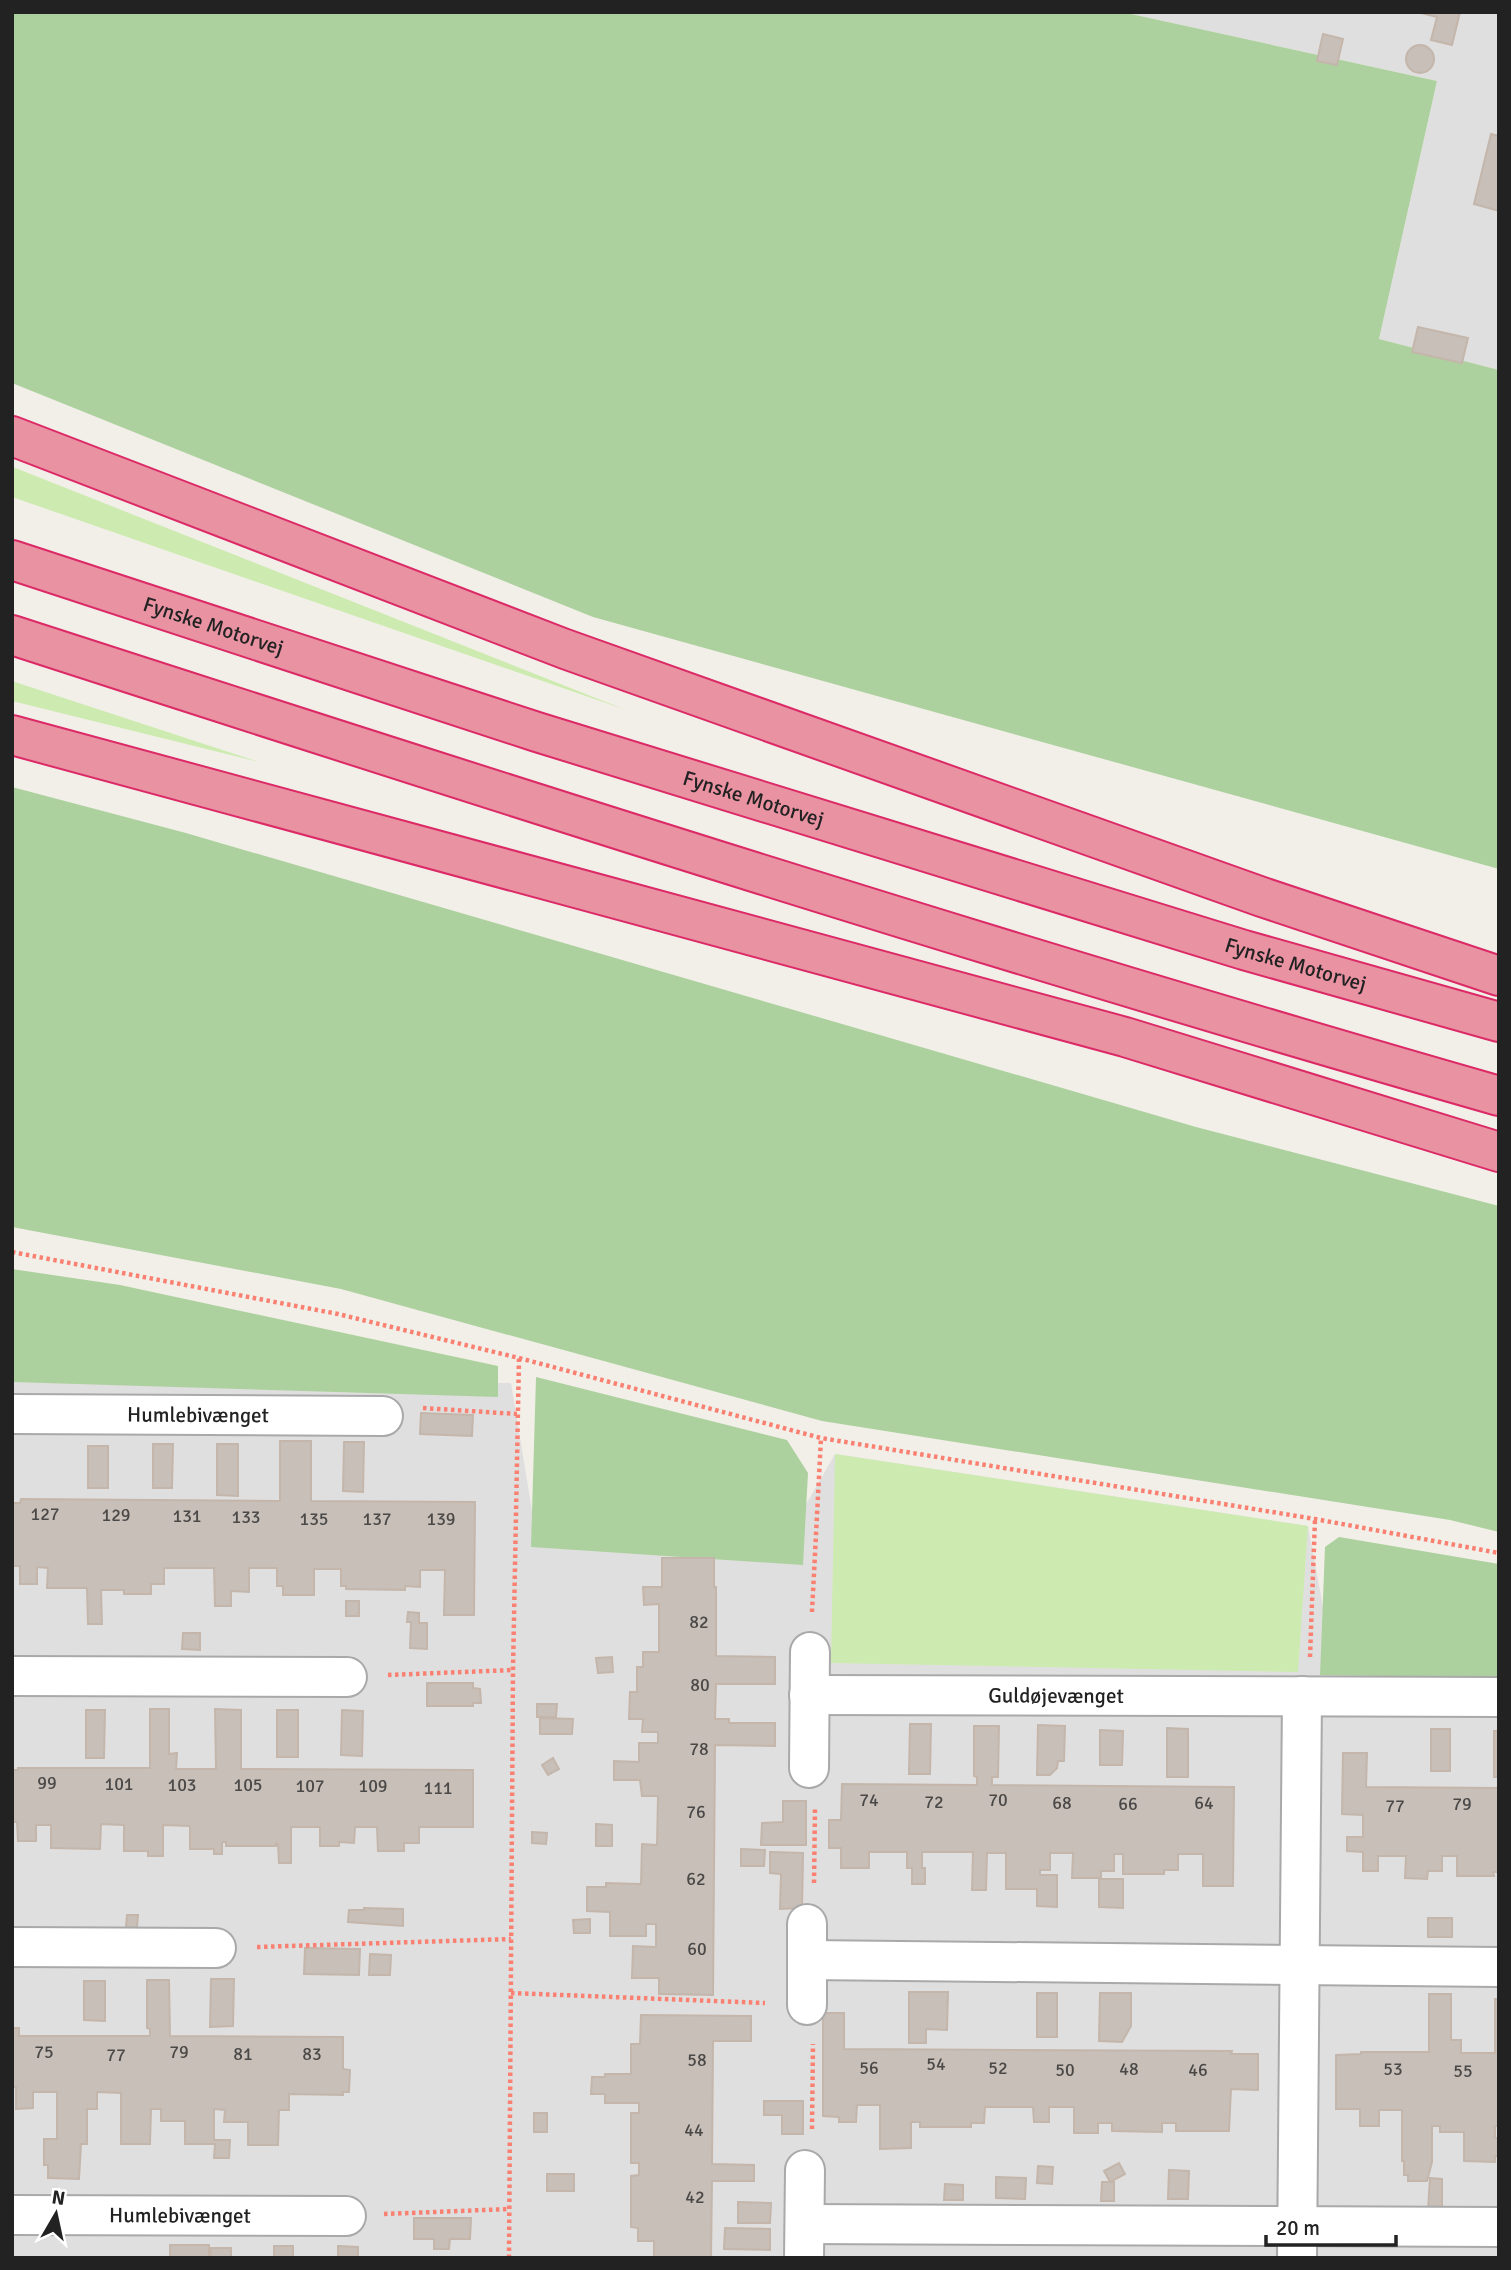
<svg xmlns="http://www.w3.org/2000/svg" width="1511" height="2270" viewBox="0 0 1511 2270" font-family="Signika,sans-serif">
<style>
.residential{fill:#e0dfdf}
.grass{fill:#cdebb0}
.forest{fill:#add19e}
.building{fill:#c7bfb8;stroke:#c4b6ab;stroke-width:2}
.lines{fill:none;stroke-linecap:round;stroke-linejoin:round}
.minor-casing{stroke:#a9a9a9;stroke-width:42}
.motorway-casing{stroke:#dc2a67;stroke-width:42}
.path{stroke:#fa8072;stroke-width:4.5;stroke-dasharray:3.5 3.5;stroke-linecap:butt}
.minor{stroke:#fff;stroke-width:38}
.motorway{stroke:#e892a2;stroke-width:38}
.labels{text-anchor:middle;stroke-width:5;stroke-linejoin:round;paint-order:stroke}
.number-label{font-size:18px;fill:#4b4948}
.street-label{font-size:21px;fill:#222;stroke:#fff}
</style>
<rect width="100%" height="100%" fill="#f2efe9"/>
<g class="residential">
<path d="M1122,12H1499V370L1379,339L1437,81Z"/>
<path d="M12,1379L511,1383L538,1547L774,1560L835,1454L1308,1526L1329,1639L1499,1651V2258H12Z"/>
</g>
<g class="grass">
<path d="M12,467L18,469L626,710L12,497Z"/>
<path d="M12,681L259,762L12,701Z"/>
<path d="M835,1454L1308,1526L1298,1672L831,1663Z"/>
</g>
<g class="forest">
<path d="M12,12H1122L1437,81L1379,339L1499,370V869L593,617L12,383Z"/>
<path d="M12,787L186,833L1196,1127L1499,1206V1532L1450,1520L822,1421L341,1289L12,1227Z"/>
<path d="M12,1269L120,1285L498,1366V1397L12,1382Z"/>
<path d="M536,1377L787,1440L808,1473L803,1565L531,1547Z"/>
<path d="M1339,1537L1499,1564V1678L1320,1675L1325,1547Z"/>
</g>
<g class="building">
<path d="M1417,12H1460L1452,45L1431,40L1437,17Z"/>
<path d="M1323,34L1343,39L1337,65L1317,61Z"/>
<circle cx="1420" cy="59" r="14"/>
<path d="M1491,134L1499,136V211L1474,204Z"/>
<path d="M1418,327L1468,338L1462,363L1412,352Z"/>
<path d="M421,1413L473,1415L472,1436L420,1434Z"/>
<path d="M280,1441H311V1501L475,1502L474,1615H444L445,1570H420V1587L405,1586V1590L346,1589V1586H341V1569H314V1595H283V1586H277V1568H249V1592L231,1591V1606H215L214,1568H164V1584H151V1594H124V1590H101L102,1624H88L87,1588H47L48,1568L37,1567V1584H20V1566H12V1503H20L21,1499L280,1501Z"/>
<path d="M344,1442H364L363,1492L343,1491Z"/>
<path d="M153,1444H173L172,1488H153Z"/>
<path d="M217,1444H238V1496L217,1495Z"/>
<rect x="88" y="1446" width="20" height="42"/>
<path d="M662,1558H714V1587H716V1656L775,1657V1684H716L715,1719H729V1723H775V1746L715,1745L713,1995L659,1994V1978H632L633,1946L656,1947V1924H646V1936H610V1912L587,1911V1887H606V1883L641,1884L642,1844L657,1845L658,1796H642L640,1780H614V1761L639,1762V1743H658V1732H642L643,1719H629L630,1692H637V1667H643V1652H659V1604L644,1605L643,1587H662Z"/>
<rect x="346" y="1601" width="13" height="15"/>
<path d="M408,1612L419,1613V1623H427V1649L410,1648L411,1622H407Z"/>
<path d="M183,1633H200V1650L182,1649Z"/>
<path d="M612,1657L613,1672L598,1673L596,1658Z"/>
<path d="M427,1683H473V1688L480,1689L481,1703H473V1706H427Z"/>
<path d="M537,1704H557L556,1717H537Z"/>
<path d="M150,1709H169V1754L177,1753L176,1769H216L215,1709L241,1710V1769L473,1770V1827H419V1843H404V1851H378L377,1827H355L354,1843L339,1842V1846H320V1827H291V1863H279L278,1844L276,1843V1846H226V1842H222V1854H214V1849H190V1826L163,1825V1856H148V1851H124V1825L101,1824L100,1849L51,1848V1825H36V1841H18L17,1822H12V1770H18V1768H150Z"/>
<path d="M86,1710H105L104,1758H86Z"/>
<rect x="277" y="1710" width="21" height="47"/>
<path d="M342,1710L363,1711L362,1756L341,1755Z"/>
<path d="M540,1718L573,1719L572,1734H540Z"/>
<path d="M910,1724H931L930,1774H909Z"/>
<path d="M1038,1725L1065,1726L1064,1761H1058L1057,1768L1050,1775H1037Z"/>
<path d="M974,1726H999L998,1777H992V1785L1234,1787L1233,1886H1203V1854H1178V1870H1164V1874H1123V1854H1114V1871H1101V1878H1072L1073,1853H1050V1870H1040V1875H1057V1907L1037,1906V1889H1006V1853H987L986,1890H972L973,1852H922V1868H925V1884H912V1868H907V1852H869V1868H841V1848H829V1820H841L842,1784L977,1785V1777L974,1776Z"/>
<path d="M1167,1728L1188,1729V1777H1167Z"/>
<rect x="1431" y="1729" width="19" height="42"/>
<path d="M1100,1730L1123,1731L1122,1765H1100Z"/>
<rect x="1494" y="1731" width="5" height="46"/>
<path d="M1343,1753H1367L1366,1787L1499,1788V1872H1493L1494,1876H1457V1856H1442V1871H1428L1427,1879L1405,1878L1406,1856H1378V1871H1363V1852L1347,1851V1837H1363V1815L1342,1814Z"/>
<path d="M553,1758L559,1769L548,1775L542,1765Z"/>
<path d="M783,1801H806V1845H761L762,1823L783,1822Z"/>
<path d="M596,1824L612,1825V1846H596Z"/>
<path d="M532,1832L547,1833L546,1844L532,1843Z"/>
<path d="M741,1849L765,1850L764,1866H741Z"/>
<path d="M770,1852L803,1853L802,1908L780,1909L781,1874L770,1873Z"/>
<path d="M1099,1879H1123V1908L1099,1907Z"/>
<path d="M364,1908L403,1909V1926L348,1922L349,1910H364Z"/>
<path d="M127,1915H138L137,1928L126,1927Z"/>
<rect x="1428" y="1918" width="24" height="19"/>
<path d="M590,1919V1933H574L573,1920Z"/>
<path d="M305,1948L360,1949L359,1975L304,1974Z"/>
<path d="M370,1954L391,1955L390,1975H369Z"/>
<path d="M211,1979H234L233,2026L210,2027Z"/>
<path d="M147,1980H169L170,2036L343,2037V2069L350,2070L349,2092H343V2095L289,2094V2110H279L278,2145H248V2122H224L225,2110L214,2109V2140H230L229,2158H214L215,2144H185V2121H161V2109H151L150,2144H121V2093L97,2092V2109H87V2144H81L79,2179L48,2178V2165H44V2139H57V2092H33V2108L16,2109V2087H12V2028H19V2036H150V2029L147,2028Z"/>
<path d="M84,1981H105V2021L84,2020Z"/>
<path d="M909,1992H948L947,2030L926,2029V2043H909Z"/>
<rect x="1037" y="1993" width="20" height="44"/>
<path d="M1100,1993H1131V2026L1122,2042L1099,2041Z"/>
<path d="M1429,1994H1451V2040H1461V2053H1495V1999H1499V2126H1495V2138H1499V2156H1495V2162L1464,2161V2132H1440V2126H1432V2162L1427,2181H1408V2175H1404V2161H1402V2110H1379V2126H1360V2109H1336V2055L1361,2054V2052H1429Z"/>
<path d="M823,2013H844V2049L1232,2051L1231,2054H1258V2090L1231,2089L1229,2131H1176V2123H1162V2132L1112,2131V2123H1098V2133H1074V2107H1049V2122H1034L1033,2107H985L984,2123H971V2127H920V2122H911V2148L880,2149V2105H857L856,2122H839V2117L823,2116Z"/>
<path d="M641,2015L751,2016V2041H713L712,2164L754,2165V2181H712L711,2258H654V2241H638V2228L631,2227V2176L639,2175V2163H631V2113H639V2103H605V2094H591L592,2077H605V2074H631V2044H640Z"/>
<path d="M764,2101H803V2134H782V2115H764Z"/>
<rect x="534" y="2113" width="13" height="19"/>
<path d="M1119,2163L1125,2174L1110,2182L1104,2171Z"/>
<path d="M1038,2166L1053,2167L1052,2184L1037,2183Z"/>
<path d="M1169,2170L1189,2171L1188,2199H1168Z"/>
<rect x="547" y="2174" width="27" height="17"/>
<path d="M996,2177L1026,2178L1025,2199L996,2198Z"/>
<path d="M1430,2178L1442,2179V2210H1428Z"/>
<path d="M1102,2182H1114V2201H1101Z"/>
<path d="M945,2184L963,2185V2200H944Z"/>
<path d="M738,2202L771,2203L770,2223H738Z"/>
<path d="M414,2218H471L470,2239H450L449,2249H434V2239H414Z"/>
<path d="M725,2228L770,2229V2250L724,2249Z"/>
<rect x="170" y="2245" width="39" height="13"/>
<rect x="274" y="2246" width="19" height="12"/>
<path d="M338,2246L358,2247V2258H338Z"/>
<path d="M211,2248H231V2258H210Z"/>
</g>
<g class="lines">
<defs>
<g id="minor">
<path id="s1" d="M12,1414L383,1416"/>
<path d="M12,1676L347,1677"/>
<path id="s2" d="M809,1695L1499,1697"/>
<path d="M809,1768L810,1652"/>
<path d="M12,1947L216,1948"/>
<path d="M807,1960L1499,1967"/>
<path d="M807,2005V1924"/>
<path id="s3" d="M12,2215L346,2216"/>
<path d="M805,2224L1499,2227"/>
<path d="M804,2258L805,2170"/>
<path d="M1297,2258L1302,1696"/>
</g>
<g id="motorway">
<path d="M12,436L565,649L1262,897L1499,976"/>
<path id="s4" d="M12,560L537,732L1244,950L1499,1022"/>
<path d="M12,635C506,795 1000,953 1499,1096"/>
<path d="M12,735L1125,1037L1499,1152"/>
</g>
</defs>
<use href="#minor" class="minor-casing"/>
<use href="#motorway" class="motorway-casing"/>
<g class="path">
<path d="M12,1252L338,1314L519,1358L821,1438L1315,1519L1499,1553"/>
<path d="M423,1408L517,1414"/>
<path d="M812,1612L821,1438"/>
<path d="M1310,1657L1315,1519"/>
<path d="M388,1675L513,1670"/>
<path d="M814,1883L815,1807"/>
<path d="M257,1947L511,1939"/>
<path d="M511,1993L765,2003"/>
<path d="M812,2129L813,2044"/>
<path d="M384,2214L509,2209"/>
<path d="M509,2258L513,1670L519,1358"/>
</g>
<use href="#minor" class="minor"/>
<use href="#motorway" class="motorway"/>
</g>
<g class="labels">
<g class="number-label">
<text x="45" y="1520">127</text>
<text x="116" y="1521">129</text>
<text x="187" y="1522">131</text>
<text x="246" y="1523">133</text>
<text x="314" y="1525">135</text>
<text x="377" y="1525">137</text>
<text x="441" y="1525">139</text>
<text x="699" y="1628">82</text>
<text x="700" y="1691">80</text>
<text x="699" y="1755">78</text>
<text x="47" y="1789">99</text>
<text x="119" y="1790">101</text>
<text x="182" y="1791">103</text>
<text x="248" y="1791">105</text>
<text x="310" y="1792">107</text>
<text x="373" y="1792">109</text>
<text x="438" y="1794">111</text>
<text x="869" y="1806">74</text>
<text x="998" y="1806">70</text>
<text x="934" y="1808">72</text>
<text x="1062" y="1809">68</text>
<text x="1204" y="1809">64</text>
<text x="1128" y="1810">66</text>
<text x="1462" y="1810">79</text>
<text x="1395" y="1812">77</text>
<text x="696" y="1818">76</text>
<text x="696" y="1885">62</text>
<text x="697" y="1955">60</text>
<text x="44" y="2058">75</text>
<text x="179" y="2058">79</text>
<text x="243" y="2060">81</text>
<text x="312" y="2060">83</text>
<text x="116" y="2061">77</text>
<text x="697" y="2066">58</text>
<text x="936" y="2070">54</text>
<text x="869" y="2074">56</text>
<text x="998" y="2074">52</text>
<text x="1129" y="2075">48</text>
<text x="1393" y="2075">53</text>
<text x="1065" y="2076">50</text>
<text x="1198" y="2076">46</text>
<text x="1463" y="2077">55</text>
<text x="694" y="2136">44</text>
<text x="695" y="2203">42</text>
</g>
<g class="street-label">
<text dy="7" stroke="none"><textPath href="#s4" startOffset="212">Fynske Motorvej</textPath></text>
<text dy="7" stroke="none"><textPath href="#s4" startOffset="779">Fynske Motorvej</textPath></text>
<text dy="7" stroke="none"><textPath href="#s4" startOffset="1346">Fynske Motorvej</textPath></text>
<text dy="7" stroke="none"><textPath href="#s1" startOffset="186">Humlebivænget</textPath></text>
<text dy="7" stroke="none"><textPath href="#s2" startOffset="247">Guldøjevænget</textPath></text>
<text dy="7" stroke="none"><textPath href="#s3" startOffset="168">Humlebivænget</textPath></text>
</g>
</g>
<rect width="1511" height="2270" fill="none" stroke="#222222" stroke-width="28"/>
<g transform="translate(56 2214) rotate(9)" stroke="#ffffff" stroke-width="5" paint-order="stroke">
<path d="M0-5L12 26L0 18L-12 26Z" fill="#222222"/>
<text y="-10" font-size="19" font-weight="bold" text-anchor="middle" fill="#222222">N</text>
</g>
<path d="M1266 2235v10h130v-10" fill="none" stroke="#222222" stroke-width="3.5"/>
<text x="1276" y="2235" font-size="21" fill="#222222" stroke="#ffffff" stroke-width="5" paint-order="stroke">20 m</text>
</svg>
